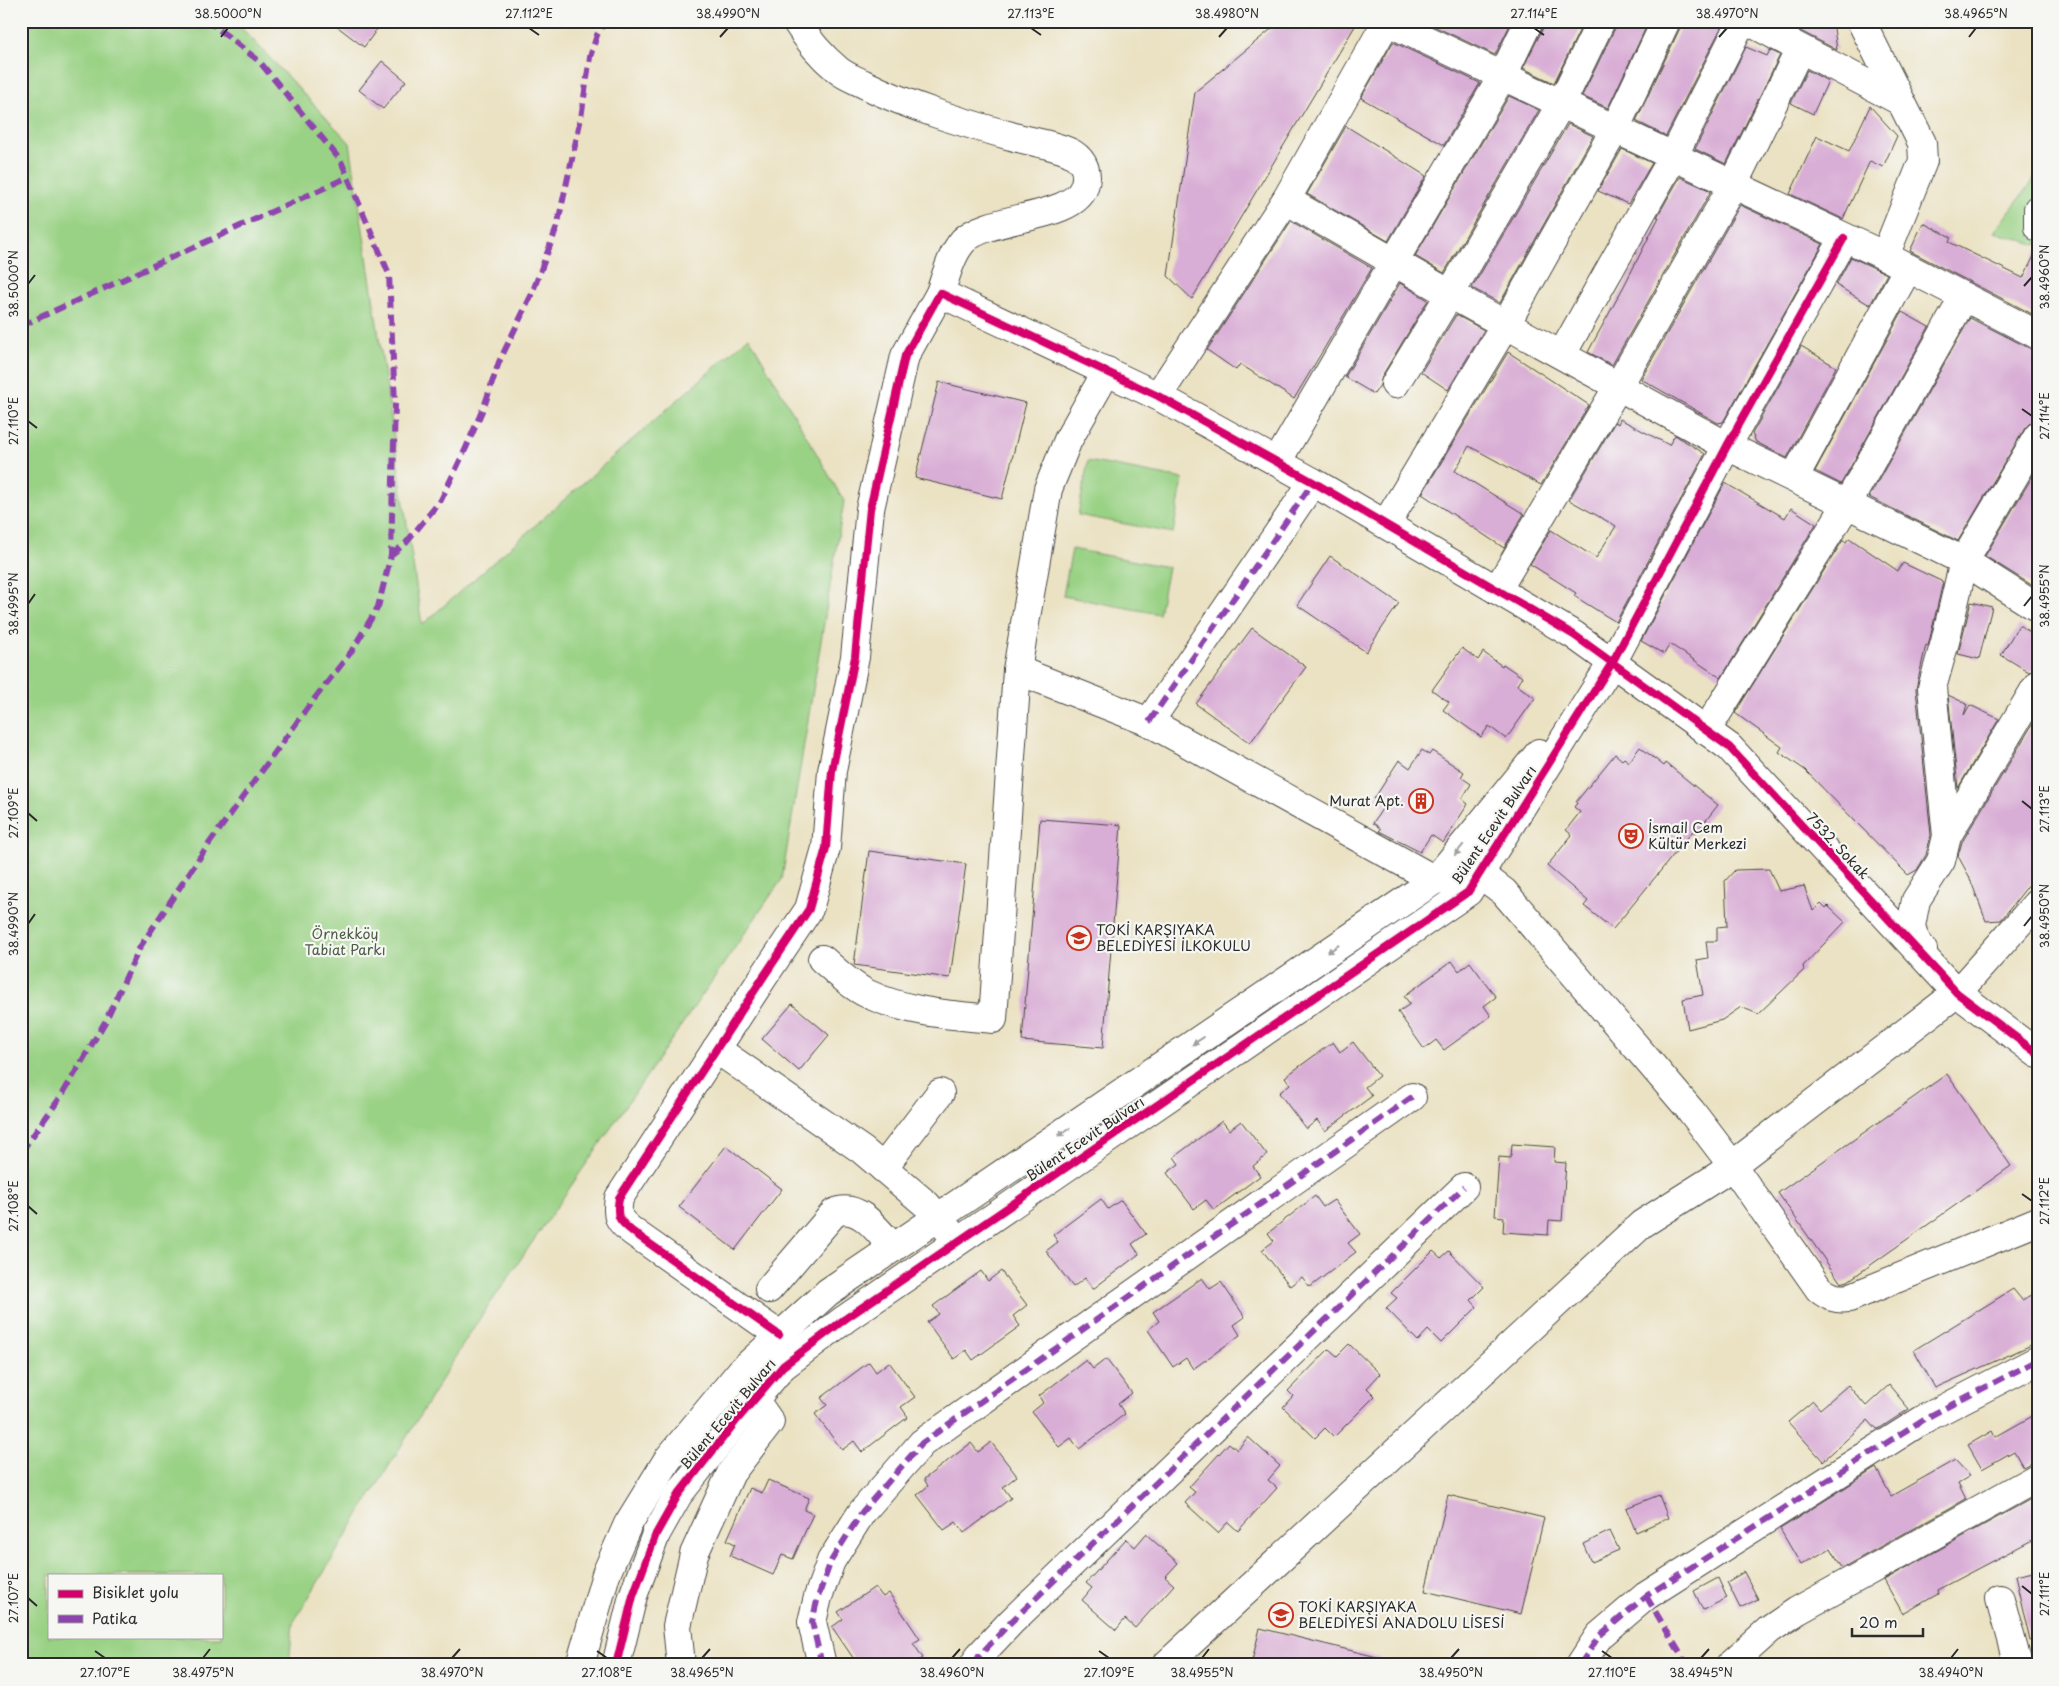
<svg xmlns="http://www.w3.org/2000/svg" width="2059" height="1686" viewBox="0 0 2059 1686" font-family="'Playpen Sans',sans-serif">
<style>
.green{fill:#9ad285;stroke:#627e58;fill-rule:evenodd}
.building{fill:#d9aed6}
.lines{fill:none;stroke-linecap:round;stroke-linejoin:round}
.minor-casing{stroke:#484642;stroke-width:30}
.minor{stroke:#fff;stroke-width:28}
.quiet{stroke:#8e44ad;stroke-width:6;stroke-dasharray:12 6;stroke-linecap:butt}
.cycleway-casing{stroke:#f6f6f2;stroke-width:11}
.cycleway{stroke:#d6006c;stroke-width:8}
.oneway{fill:#a0a0a0}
.ticks{fill:none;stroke:#2b2b2b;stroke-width:2}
.labels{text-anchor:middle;stroke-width:4.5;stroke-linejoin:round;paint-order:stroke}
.poi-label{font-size:14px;fill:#2b2b2b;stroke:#f6f6f2;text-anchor:start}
.street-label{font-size:14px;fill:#2b2b2b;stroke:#f6f6f2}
.park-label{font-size:14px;fill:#4c5d46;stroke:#f6f6f2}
.neatline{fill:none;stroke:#2b2b2b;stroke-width:2}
.ticks-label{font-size:12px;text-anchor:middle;fill:#2b2b2b}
</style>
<rect width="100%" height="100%" fill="#f6f6f2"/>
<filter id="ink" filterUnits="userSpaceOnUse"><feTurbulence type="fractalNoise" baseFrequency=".02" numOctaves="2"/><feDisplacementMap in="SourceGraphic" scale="10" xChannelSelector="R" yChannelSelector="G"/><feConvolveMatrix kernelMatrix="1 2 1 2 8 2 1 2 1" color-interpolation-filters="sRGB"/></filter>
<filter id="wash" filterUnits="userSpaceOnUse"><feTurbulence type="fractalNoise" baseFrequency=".0096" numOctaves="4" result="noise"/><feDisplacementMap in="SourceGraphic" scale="20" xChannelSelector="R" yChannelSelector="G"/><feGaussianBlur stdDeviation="1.12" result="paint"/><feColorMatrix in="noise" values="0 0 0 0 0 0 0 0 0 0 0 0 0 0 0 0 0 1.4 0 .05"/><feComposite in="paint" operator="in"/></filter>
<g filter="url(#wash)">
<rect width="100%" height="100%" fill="#ebe2c3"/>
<g class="green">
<path d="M21,21H235L350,143L422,625L749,337L844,501L782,879L472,1330L293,1623L289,1665H21ZM49,1575H221V1637H49Z"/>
<path d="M2038,173V245L1994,232Z"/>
<path d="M1088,461L1183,479L1173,533L1078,515Z"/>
<path d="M1072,549L1168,567L1159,614L1063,596Z"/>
</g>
<g id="blocks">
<g class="building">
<path d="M330,21H383L364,47Z"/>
<path d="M1281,21H1358L1192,299L1168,276L1195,92Z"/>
<path d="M1423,21H1512L1495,55Z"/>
<path d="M1544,21H1584L1554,83L1523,68L1543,28Z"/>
<path d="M1616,21H1649L1608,108L1582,96L1615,28Z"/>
<path d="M1681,21H1712L1722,26L1666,136L1636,121L1680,28Z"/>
<path d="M1784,21H1833L1837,50L1783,22Z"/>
<path d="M1393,42L1480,83L1444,145L1361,98Z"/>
<path d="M1746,47L1767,56L1770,50L1780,55L1726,164L1695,149Z"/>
<path d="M382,61L406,81L383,109L359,90Z"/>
<path d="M1807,70L1828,81L1813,114L1791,103Z"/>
<path d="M1509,96L1539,110L1444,273L1415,256Z"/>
<path d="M1870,106L1897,136L1883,167L1870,161L1843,219L1790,194L1817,136L1849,151Z"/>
<path d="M1568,124L1593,136L1500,303L1472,288Z"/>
<path d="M1346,126L1426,176L1388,241L1307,194Z"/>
<path d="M1622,149L1652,163L1628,204L1598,191Z"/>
<path d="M1680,177L1711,191L1612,365L1588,352L1624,286L1659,217H1657Z"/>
<path d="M1740,205L1823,244L1723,422L1718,423L1641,379Z"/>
<path d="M1291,221L1372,268L1294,399L1240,364L1236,370L1207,350Z"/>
<path d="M1923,223L1951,237L1949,242L2023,278L2038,248V317L1910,251Z"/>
<path d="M1851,257L1887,274L1870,305L1836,285Z"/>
<path d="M1400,283L1428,300L1382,376L1380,385L1374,394L1345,377Z"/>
<path d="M1902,312L1929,327L1841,484L1815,471Z"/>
<path d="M1456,315L1484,330L1448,390L1421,372Z"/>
<path d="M1970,318L2031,349L2038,350V420L2030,423L2025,428L1958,541L1869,497Z"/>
<path d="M1801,346L1836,367L1787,458L1756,442L1752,434Z"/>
<path d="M1508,352L1589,405L1541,485L1469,446L1455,471L1524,514L1504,548L1422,494Z"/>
<path d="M939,382L1026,403L1002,499L915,478Z"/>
<path d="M1620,419L1669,445L1675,435L1705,454L1616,622L1574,596L1576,593L1530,564L1551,530L1596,558L1616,526L1569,500L1615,422L1618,424Z"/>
<path d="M2038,467V589L1985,556Z"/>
<path d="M1725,483L1785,518L1791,508L1816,524L1721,678L1670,644L1664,654L1641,641Z"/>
<path d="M1849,538L1898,571L1903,563L1943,582L1930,638L1928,646L1926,645L1916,689L1931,835L1926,855L1917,870L1908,875L1805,770L1779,752L1782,747L1735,713L1843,540L1846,542Z"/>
<path d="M1330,556L1399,603L1366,652L1297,605Z"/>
<path d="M1971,602L1992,607L1979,659L1958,654Z"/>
<path d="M2019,625L2038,637V663L2034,670L2029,672L2001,655Z"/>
<path d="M1252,628L1306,667L1250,743L1196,704Z"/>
<path d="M1462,648L1478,660L1483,652L1502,666L1503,664L1522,677L1517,685L1535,698L1506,739L1489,726L1481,737L1443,710L1449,702L1432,690Z"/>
<path d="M1948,695L1967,704L1964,715L1970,705L1999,719L1958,788Z"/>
<path d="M2038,715V873L2001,920L1986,921L1969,876L1958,856L1962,842Z"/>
<path d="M1640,747L1664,766L1666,763L1718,805L1696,833L1693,831L1613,929L1584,906L1588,901L1547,866L1572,835L1566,830L1580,812L1574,807L1577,803L1576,802L1615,754L1622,760L1624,758L1629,762Z"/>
<path d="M1422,750L1429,755L1432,751L1464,772L1461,777L1471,784L1462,799L1468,804L1443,843L1431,835L1420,852L1379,831L1381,829L1373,823L1384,806L1374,799L1399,760L1410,768Z"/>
<path d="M1040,819L1121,825L1103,1048L1022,1041Z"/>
<path d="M869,851L966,864L950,978L854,965Z"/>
<path d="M1769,869L1779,891L1804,886L1813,911L1821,903L1826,908L1828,906L1845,922L1803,966L1804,970L1758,1014L1741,1007L1722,1020L1688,1029L1683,999L1703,995L1697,960L1708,958L1706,941H1717V927L1727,926L1725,881L1735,870Z"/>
<path d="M1452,961L1459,971L1470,962L1496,997L1484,1006L1491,1016L1444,1050L1436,1040L1424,1049L1398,1012L1410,1004L1404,996Z"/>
<path d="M792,1004L829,1035L799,1071L762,1039Z"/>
<path d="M1333,1042L1340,1052L1353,1042L1379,1076L1365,1087L1372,1096L1325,1131L1317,1120L1306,1129L1279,1093L1290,1084L1285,1077Z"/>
<path d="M1947,1074L2011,1166L1848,1281L1841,1283L1778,1193Z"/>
<path d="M1222,1121L1229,1130L1241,1121L1267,1155L1253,1166L1260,1176L1214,1210L1206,1200L1194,1209L1167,1173L1179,1164L1174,1157Z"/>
<path d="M1512,1144L1555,1147L1554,1162L1566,1163L1562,1221L1549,1220L1548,1235L1503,1232L1504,1217L1495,1216L1499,1157L1511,1158Z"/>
<path d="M726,1146L782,1189L735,1250L679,1207Z"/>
<path d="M1315,1196L1323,1207L1334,1200L1360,1234L1348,1243L1356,1252L1310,1287L1302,1277L1290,1286L1262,1250L1274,1241L1268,1233Z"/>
<path d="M1101,1199L1108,1209L1121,1200L1146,1234L1132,1244L1139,1254L1093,1289L1085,1278L1073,1287L1046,1251L1058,1242L1053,1235Z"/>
<path d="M1433,1251L1441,1258L1449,1251L1484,1287L1471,1300L1477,1307L1441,1343L1428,1330L1418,1341L1386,1308L1397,1298L1391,1293Z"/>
<path d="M981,1271L988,1281L1001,1271L1027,1305L1013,1316L1020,1326L973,1360L966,1350L954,1359L927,1322L939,1314L933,1306Z"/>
<path d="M1202,1278L1210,1289L1221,1282L1245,1317L1234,1325L1240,1335L1193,1369L1186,1358L1173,1367L1148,1330L1159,1321L1153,1312Z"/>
<path d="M2013,1289L2022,1300L2038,1292V1342L1935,1388L1914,1350Z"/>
<path d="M1349,1344L1380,1374L1367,1388L1375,1396L1334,1437L1325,1428L1315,1438L1283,1407L1293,1396L1288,1391L1329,1349L1337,1356Z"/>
<path d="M1106,1359L1132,1393L1118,1404L1125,1414L1079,1449L1071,1438L1059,1447L1032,1412L1043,1403L1039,1396L1086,1360L1093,1369Z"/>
<path d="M869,1362L876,1372L889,1362L915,1397L901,1407L908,1417L862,1452L854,1441L842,1450L815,1414L827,1405L821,1398Z"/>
<path d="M1848,1385L1866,1406L1889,1385L1909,1409L1877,1430L1868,1420L1823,1461L1788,1422L1813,1401L1820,1409Z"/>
<path d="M2038,1413V1459L2023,1467L2014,1451L1982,1469L1968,1445L1992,1431L1995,1437Z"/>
<path d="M1248,1437L1280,1466L1268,1480L1277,1488L1238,1531L1228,1522L1218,1533L1185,1503L1195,1492L1189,1487L1229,1443L1237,1450Z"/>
<path d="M991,1442L1017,1476L1003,1487L1011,1498L964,1533L956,1522L944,1530L917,1495L928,1486L924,1479L971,1443L978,1452Z"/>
<path d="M1955,1460L1970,1476L1958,1483L1966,1499L1842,1568L1831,1548L1801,1565L1780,1529L1876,1468L1891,1496Z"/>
<path d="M768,1480L809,1498L804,1510L813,1514L793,1559L782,1555L773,1575L730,1556L735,1544L727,1540L750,1488L762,1493Z"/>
<path d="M1448,1495L1544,1518L1521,1614L1425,1591Z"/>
<path d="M1659,1495L1668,1518L1636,1532L1626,1508Z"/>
<path d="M2038,1495V1537L1937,1590L1938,1594L1903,1614L1884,1580Z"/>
<path d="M1610,1531L1619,1550L1591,1562L1583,1544Z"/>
<path d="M1146,1534L1178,1563L1165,1577L1174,1585L1135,1628L1125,1619L1116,1630L1082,1600L1092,1588L1086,1583L1126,1539L1135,1547Z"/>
<path d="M2038,1571V1640L2030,1641L2015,1576Z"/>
<path d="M1744,1572L1758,1599L1740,1608L1727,1582Z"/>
<path d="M1718,1578L1727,1598L1703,1610L1694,1591Z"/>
<path d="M875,1587L883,1597L889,1593L920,1639L913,1643L923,1658L912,1665H858L832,1627L843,1619L838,1612Z"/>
<path d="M1260,1628L1381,1658L1380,1665H1251Z"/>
</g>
</g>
</g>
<g filter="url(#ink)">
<use href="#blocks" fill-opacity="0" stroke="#484642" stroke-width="1"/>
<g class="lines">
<defs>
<g id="minor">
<path d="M796,21C807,39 821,56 838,70C845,76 856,80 864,84C910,107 961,122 1011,136C1027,141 1060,146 1073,154C1084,161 1089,174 1084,187C1073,220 988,215 963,241C951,255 946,276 940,293"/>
<path d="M1386,21L1885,256L2038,335"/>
<path d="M1748,21L1900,101"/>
<path d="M1861,21L1922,143L1923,161L1885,256"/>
<path d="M1286,200L1450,294L1727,446L1964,561L2038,608"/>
<path d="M2038,209V227"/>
<path d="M1562,354L1673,157L1742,21"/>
<path d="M1395,384L1450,294L1561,104L1601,21"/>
<path d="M1158,396L1286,200L1387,21"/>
<path d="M1277,462L1503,75L1529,21"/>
<path d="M1794,478L1908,268"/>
<path d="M1386,524L1506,324L1615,129L1666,21"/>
<path d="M1497,590L1619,385L1733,185L1800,49"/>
<path d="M1017,670L1149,722L1435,880L1480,874L1504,892L1691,1111L1732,1165L1819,1289C1829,1297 1837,1300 1849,1298L2038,1221"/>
<path d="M1149,722L1313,482"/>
<path d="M1706,731L1847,504L1964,297"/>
<path d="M1947,836L2038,684"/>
<path d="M1923,950L1915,939L1911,926L1916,900L1941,861L1947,836L1932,688L1945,642L1964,561L2038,436"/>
<path d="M822,959C836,971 851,986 868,994C906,1012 951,1015 993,1019L1017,670L1048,489L1068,440L1107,371"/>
<path d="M716,1049L862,1150L927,1205L949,1231"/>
<path d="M883,1168L940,1093"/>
<path d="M769,1289L834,1213C858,1201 879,1232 893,1248"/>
<path d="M779,1335L633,1232C618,1220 616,1217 619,1198L764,976L809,909L826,848L832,771L855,657L870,509L905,356L940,293L1158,396L1313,482L1574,635L1729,747L1957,993L2038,1054"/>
<path d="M2000,1599L2018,1665"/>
<path d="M580,1665L606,1574L628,1524L668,1459L741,1371L828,1292L1435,880L1539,753"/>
<path d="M616,1665L633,1596L656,1534L678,1495L736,1421L783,1366L845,1319L1468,892L1612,663L1727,446L1844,238"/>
<path d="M681,1665L677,1626L694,1554L731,1473L770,1422L754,1399"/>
<path d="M822,1665L812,1622L818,1597L831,1561L862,1512L922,1443L1412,1097"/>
<path d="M974,1665L979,1656L1011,1622L1464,1187"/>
<path d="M1166,1665L1642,1224L1718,1176L1957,993L2038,902"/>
<path d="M1580,1665L1599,1636L1646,1596L1924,1419L2038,1360"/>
<path d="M1730,1665L1769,1630L1797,1611L2038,1477"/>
</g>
</defs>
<use href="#minor" class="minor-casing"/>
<use href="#minor" class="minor"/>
<g class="quiet">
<path d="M21,326L348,177"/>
<path d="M391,555L406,543L441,500L466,448L485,404L499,362L531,296L557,227L581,118L590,57L597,35L605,21"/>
<path d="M1149,722L1313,482"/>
<path d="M21,1152L62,1095L105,1022L140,947L206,848L308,707L351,652L378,607L391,555L395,403L389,274L341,161L259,61L208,21"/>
<path d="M1646,1596L1687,1665"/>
<path d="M822,1665L812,1622L818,1597L831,1561L862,1512L922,1443L1412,1097"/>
<path d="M974,1665L979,1656L1011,1622L1464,1187"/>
<path d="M1580,1665L1599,1636L1646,1596L1924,1419L2038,1360"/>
</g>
<defs>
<g id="cycleway">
<path d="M779,1335L633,1232C618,1220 616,1217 619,1198L764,976L809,909L826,848L832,771L855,657L870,509L905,356L940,293L1158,396L1313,482L1574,635L1729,747L1957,993L2038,1054"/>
<path d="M616,1665L633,1596L656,1534L678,1495L736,1421L783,1366L845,1319L1468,892L1612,663L1727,446L1844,238"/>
</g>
</defs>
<use href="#cycleway" class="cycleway-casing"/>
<use href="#cycleway" class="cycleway"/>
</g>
<defs><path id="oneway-solid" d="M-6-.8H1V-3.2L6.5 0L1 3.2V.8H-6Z" transform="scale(1.25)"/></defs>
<g class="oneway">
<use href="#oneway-solid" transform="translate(1459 850) rotate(129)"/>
<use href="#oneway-solid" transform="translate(1333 949) rotate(146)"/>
<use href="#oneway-solid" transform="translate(1198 1041) rotate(146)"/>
<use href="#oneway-solid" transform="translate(1064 1132) rotate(146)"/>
</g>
</g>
<path class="ticks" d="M529,28L539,35M1031,28L1041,35M1534,28L1544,35M221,37L228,28M720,37L728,28M1219,37L1227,28M1719,37L1727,28M1969,37L1976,28M28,284L35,275M2024,286L2032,277M2022,409L2032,416M28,421L37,428M28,604L35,594M2024,606L2032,596M2022,801L2032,809M28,813L37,821M28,924L35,914M2024,926L2032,916M2022,1194L2032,1201M28,1206L37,1214M2022,1586L2032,1594M28,1598L37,1606M95,1651L105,1658M597,1651L607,1658M1099,1651L1109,1658M1602,1651L1612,1658M203,1658L210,1649M452,1658L460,1649M702,1658L710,1649M952,1658L960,1649M1202,1658L1209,1649M1451,1658L1459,1649M1701,1658L1709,1649M1951,1658L1958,1649"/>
<defs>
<symbol id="building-ring" viewBox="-11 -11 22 22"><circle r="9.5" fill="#f6f6f2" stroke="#c8321e" stroke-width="1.5"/><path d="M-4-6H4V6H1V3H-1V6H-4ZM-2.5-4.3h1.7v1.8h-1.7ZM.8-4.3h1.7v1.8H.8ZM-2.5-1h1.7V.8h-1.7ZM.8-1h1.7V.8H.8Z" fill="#c8321e"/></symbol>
<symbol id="theatre-ring" viewBox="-11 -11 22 22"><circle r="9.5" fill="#f6f6f2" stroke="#c8321e" stroke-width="1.5"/><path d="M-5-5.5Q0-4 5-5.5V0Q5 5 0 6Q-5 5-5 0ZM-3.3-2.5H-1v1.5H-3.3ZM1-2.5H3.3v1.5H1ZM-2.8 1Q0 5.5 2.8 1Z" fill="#c8321e"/></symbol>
<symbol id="school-ring" viewBox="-11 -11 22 22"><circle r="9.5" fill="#f6f6f2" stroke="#c8321e" stroke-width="1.5"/><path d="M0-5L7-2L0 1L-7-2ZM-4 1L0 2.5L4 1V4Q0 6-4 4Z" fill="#c8321e"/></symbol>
</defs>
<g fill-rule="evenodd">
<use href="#building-ring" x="1407" y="787" width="28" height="28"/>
<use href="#theatre-ring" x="1617" y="822" width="28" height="28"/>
<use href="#school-ring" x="1065" y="924" width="28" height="28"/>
<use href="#school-ring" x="1267" y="1601" width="28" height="28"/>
</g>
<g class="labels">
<g class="poi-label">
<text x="1404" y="806" text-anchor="end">Murat Apt.</text>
<text x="1648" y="833">İsmail Cem<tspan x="1648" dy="16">Kültür Merkezi</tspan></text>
<text x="1096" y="935">TOKİ KARŞIYAKA<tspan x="1096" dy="16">BELEDİYESİ İLKOKULU</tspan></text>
<text x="1298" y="1612">TOKİ KARŞIYAKA<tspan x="1298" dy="16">BELEDİYESİ ANADOLU LİSESİ</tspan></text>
</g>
<g class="street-label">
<text transform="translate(1494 825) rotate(-56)" y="5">Bülent Ecevit Bulvarı</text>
<text transform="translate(1838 846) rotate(47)" y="5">7532. Sokak</text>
<text transform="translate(1085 1139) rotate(-34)" y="5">Bülent Ecevit Bulvarı</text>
<text transform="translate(728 1414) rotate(-50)" y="5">Bülent Ecevit Bulvarı</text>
</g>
<g class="park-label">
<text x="345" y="939">Örnekköy<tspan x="345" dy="16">Tabiat Parkı</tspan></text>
</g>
</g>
<rect width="2059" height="1686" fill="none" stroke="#f6f6f2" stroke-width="55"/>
<rect x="48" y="1574" width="175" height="65" fill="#f6f6f2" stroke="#a5a5a2"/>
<rect x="58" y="1590" width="25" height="8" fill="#d6006c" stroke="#a5a5a2"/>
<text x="92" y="1598" font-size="15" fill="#2b2b2b">Bisiklet yolu</text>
<rect x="58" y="1615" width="25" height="8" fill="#8e44ad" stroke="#a5a5a2"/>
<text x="92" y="1624" font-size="15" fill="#2b2b2b">Patika</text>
<path d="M1852 1628v8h71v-8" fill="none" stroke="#2b2b2b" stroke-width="2.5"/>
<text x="1859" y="1628" font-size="15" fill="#2b2b2b" stroke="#f6f6f2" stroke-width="4" paint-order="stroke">20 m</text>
<rect x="28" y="28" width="2004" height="1630" class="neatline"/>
<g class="ticks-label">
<text x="228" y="18">38.5000°N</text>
<text x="529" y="18">27.112°E</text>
<text x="728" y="18">38.4990°N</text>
<text x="1031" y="18">27.113°E</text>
<text x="1227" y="18">38.4980°N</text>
<text x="1534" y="18">27.114°E</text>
<text x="1727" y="18">38.4970°N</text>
<text x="1976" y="18">38.4965°N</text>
<text transform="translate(2045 277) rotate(-90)" y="4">38.4960°N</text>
<text transform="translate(14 284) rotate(-90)" y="4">38.5000°N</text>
<text transform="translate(2045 416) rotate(-90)" y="4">27.114°E</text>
<text transform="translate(14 421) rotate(-90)" y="4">27.110°E</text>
<text transform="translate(2045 596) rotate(-90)" y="4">38.4955°N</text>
<text transform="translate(14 604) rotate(-90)" y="4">38.4995°N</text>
<text transform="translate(2045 809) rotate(-90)" y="4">27.113°E</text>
<text transform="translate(14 813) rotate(-90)" y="4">27.109°E</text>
<text transform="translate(2045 916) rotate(-90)" y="4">38.4950°N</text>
<text transform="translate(14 924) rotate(-90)" y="4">38.4990°N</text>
<text transform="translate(2045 1201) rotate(-90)" y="4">27.112°E</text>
<text transform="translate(14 1206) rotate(-90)" y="4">27.108°E</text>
<text transform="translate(2045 1594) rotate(-90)" y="4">27.111°E</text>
<text transform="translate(14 1598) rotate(-90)" y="4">27.107°E</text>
<text x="105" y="1677">27.107°E</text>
<text x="203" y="1677">38.4975°N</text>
<text x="452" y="1677">38.4970°N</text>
<text x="607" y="1677">27.108°E</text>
<text x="702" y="1677">38.4965°N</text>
<text x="952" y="1677">38.4960°N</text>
<text x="1109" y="1677">27.109°E</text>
<text x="1202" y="1677">38.4955°N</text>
<text x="1451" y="1677">38.4950°N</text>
<text x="1612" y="1677">27.110°E</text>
<text x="1701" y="1677">38.4945°N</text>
<text x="1951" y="1677">38.4940°N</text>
</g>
</svg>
